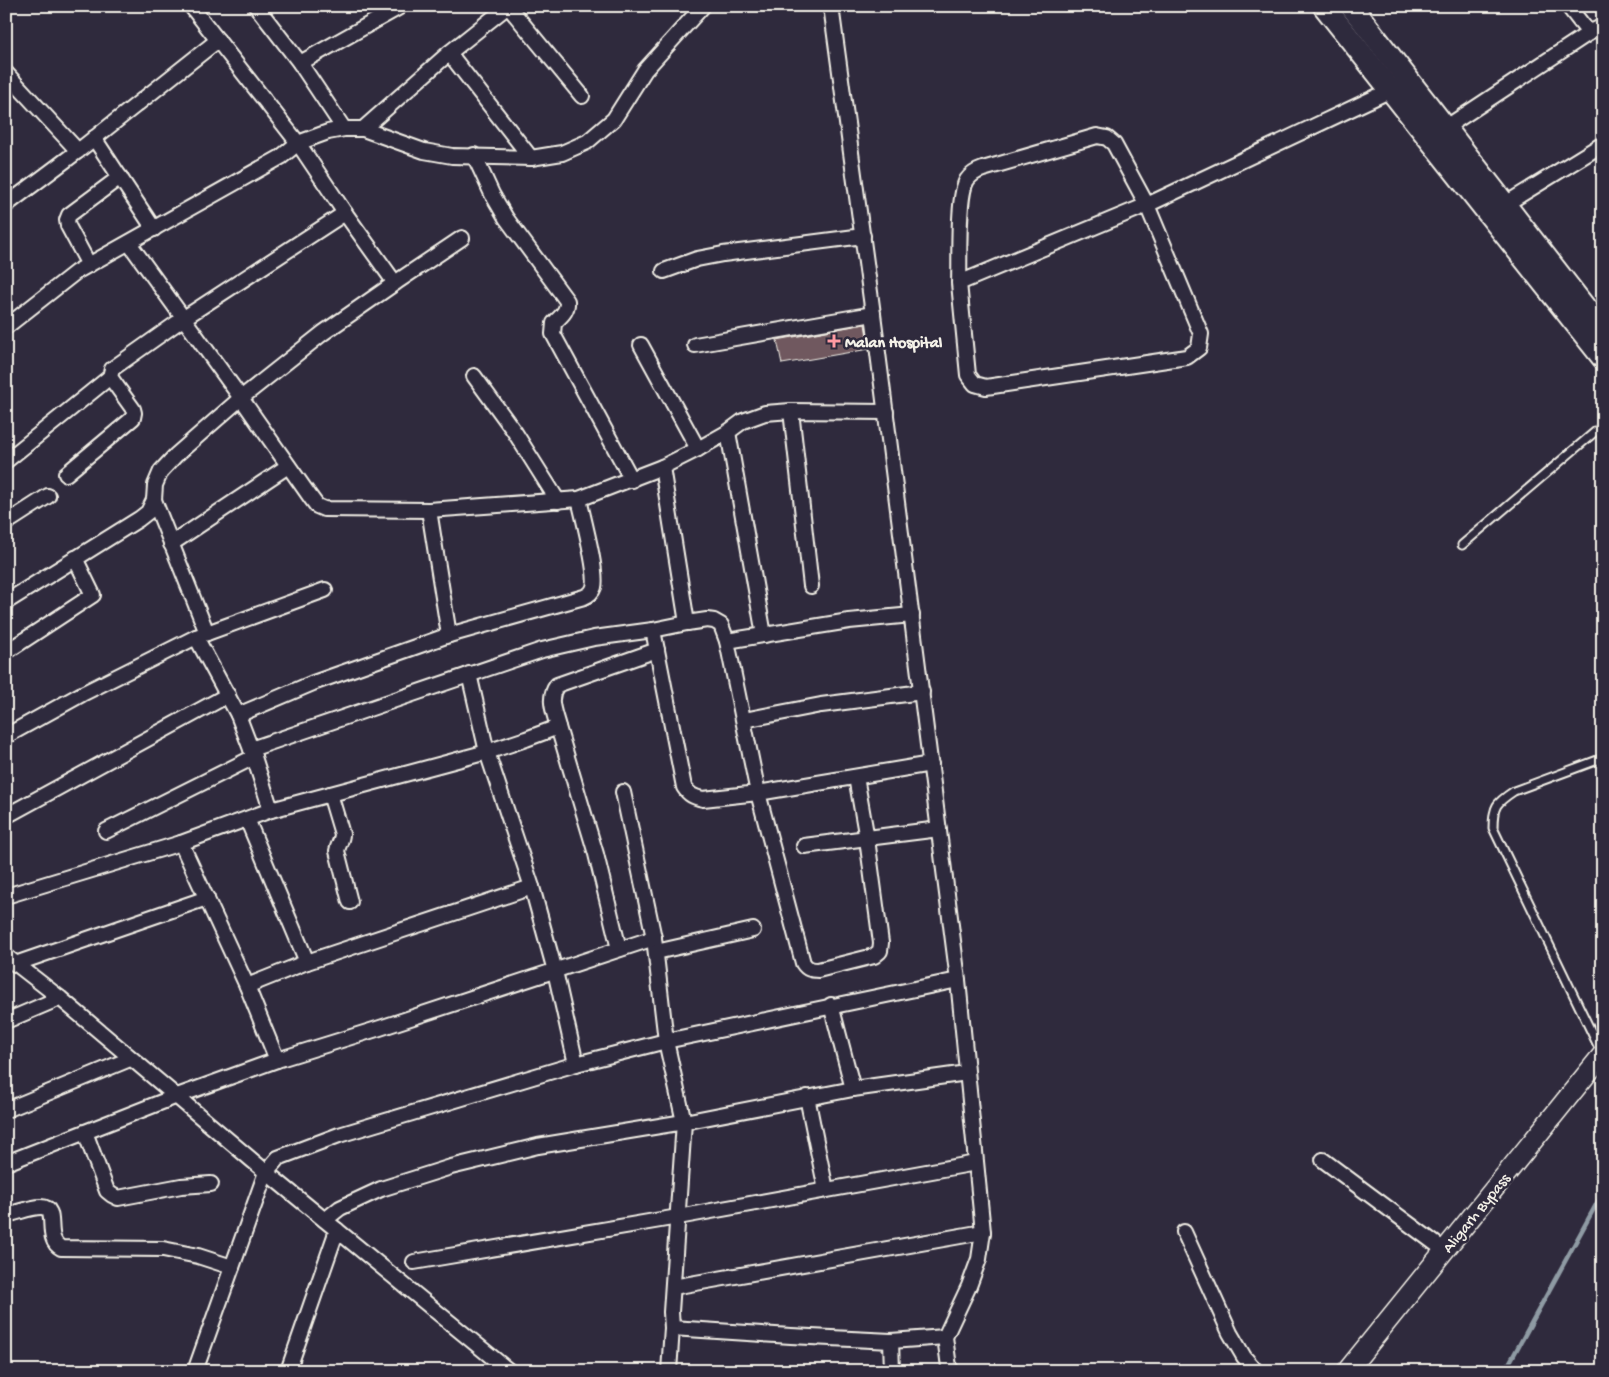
<svg xmlns="http://www.w3.org/2000/svg" width="1609" height="1377" viewBox="0 0 1609 1377" font-family="'Gochi Hand',sans-serif">
<style>
.lines{fill:none;stroke-linecap:round;stroke-linejoin:round}
.stream{stroke:#8f9ba4;stroke-width:4.5}
.building{fill:#6f585e;stroke:#f4f1e8}
.lane-casing{stroke:#f4f1e8;stroke-width:11}
.street-casing{stroke:#f4f1e8;stroke-width:18}
.secondary-casing{stroke:#f4f1e8;stroke-width:22}
.primary-casing{stroke:#f4f1e8;stroke-width:25}
.lane{stroke:#2f2a3d;stroke-width:7}
.street{stroke:#2f2a3d;stroke-width:14}
.secondary{stroke:#2f2a3d;stroke-width:19}
.primary{stroke:#2f2a3d;stroke-width:21}
.poi-dot{fill:#ff9aa2;stroke:#2f2a3d;stroke-width:2}
.labels{text-anchor:middle;stroke-width:5;stroke-linejoin:round;paint-order:stroke}
.poi-label{font-size:16px;font-weight:bold;fill:#f4f1e8;stroke:#2f2a3d;text-anchor:start}
.street-label{font-size:16px;fill:#f4f1e8;stroke:#2f2a3d}
</style>
<rect width="100%" height="100%" fill="#2f2a3d"/>
<filter id="ink" filterUnits="userSpaceOnUse"><feTurbulence type="fractalNoise" baseFrequency=".02" numOctaves="2"/><feDisplacementMap in="SourceGraphic" scale="10" xChannelSelector="R" yChannelSelector="G"/><feConvolveMatrix kernelMatrix="1 2 1 2 8 2 1 2 1" color-interpolation-filters="sRGB"/></filter>
<g filter="url(#ink)">
<g class="lines">
<path class="stream" d="M1505,1371L1603,1192"/>
</g>
<path class="building" d="M865,324L869,349L782,364L777,340Z"/>
<g class="lines">
<defs>
<g id="lane">
<path d="M1462,545L1603,425"/>
<path d="M1602,1054L1493,828C1493,806 1496,803 1514,791L1603,758"/>
</g>
<g id="street">
<path d="M191,6L298,143L345,213L395,283L462,238"/>
<path d="M256,6L300,63"/>
<path d="M508,6L582,96"/>
<path d="M831,6L873,314L958,980L983,1232L979,1259L969,1286L945,1337L949,1367L952,1371"/>
<path d="M1589,33L1603,26"/>
<path d="M449,53L531,158"/>
<path d="M6,73L78,151"/>
<path d="M1445,128L1589,33L1568,6"/>
<path d="M344,129L300,63L398,8"/>
<path d="M363,129L449,53L508,6"/>
<path d="M94,138L154,229"/>
<path d="M474,155L492,194L506,218L567,301C568,311 561,316 554,323L553,334L632,480"/>
<path d="M6,205L78,151L218,40"/>
<path d="M1504,205L1603,144"/>
<path d="M129,243L241,398L311,498L317,506L324,509L429,510L579,499L662,467L698,449L728,432L743,421L765,413L791,411L886,412"/>
<path d="M89,265L68,226L67,220L69,215L120,177"/>
<path d="M664,271L697,259L723,254L863,236"/>
<path d="M959,283C960,260 957,196 967,180C971,174 977,171 983,169L1097,136L1107,138L1114,144L1147,205L1201,334L1199,348L1187,357L986,387L975,384L968,375L959,283L1147,205L1391,90"/>
<path d="M6,327L76,272L281,157L298,143L328,132L344,129H363L424,151L452,156L531,158L562,153L587,142L614,119L645,70L703,6"/>
<path d="M641,345L698,449"/>
<path d="M695,345L873,314"/>
<path d="M474,376L514,431L558,501"/>
<path d="M791,411L811,586"/>
<path d="M728,432L764,635"/>
<path d="M6,461L110,377"/>
<path d="M662,467L687,623"/>
<path d="M66,474L133,418L134,413L133,409L110,377L112,369L184,318L345,213"/>
<path d="M154,500L207,633"/>
<path d="M429,510L449,635"/>
<path d="M6,523L48,496"/>
<path d="M171,544L288,466"/>
<path d="M6,602L139,519L148,512L154,500L155,485L161,471L176,455L241,398L323,333L395,283"/>
<path d="M196,637L238,715L254,757L271,810"/>
<path d="M727,641L849,621L912,615"/>
<path d="M6,652L93,595L75,558"/>
<path d="M469,674L487,752L532,887L555,971L576,1064L666,1041L958,980"/>
<path d="M238,715L313,683L449,635L584,597C589,595 592,593 594,587C598,573 583,517 579,499"/>
<path d="M744,720L821,705L922,692"/>
<path d="M558,727L596,854L619,949"/>
<path d="M6,736L82,694L196,637L325,590"/>
<path d="M251,749L542,650L594,638L653,630L687,623L707,620L714,621L721,625L727,641L758,793L703,799C694,797 689,795 684,787L653,630"/>
<path d="M856,777L867,839L881,943L880,951L874,956L818,970C811,970 807,969 803,963L758,793L931,764"/>
<path d="M623,792L654,938L666,1041L684,1122L671,1312L672,1328L669,1371"/>
<path d="M330,794L342,834C342,840 338,845 337,851L350,902"/>
<path d="M6,816L228,695"/>
<path d="M247,819L307,962L532,887"/>
<path d="M106,831L254,757"/>
<path d="M181,843L247,986L277,1060"/>
<path d="M804,846L939,829"/>
<path d="M6,896L181,843L271,810L487,752L526,739L558,727C554,711 547,699 557,685L657,650"/>
<path d="M656,952L753,930"/>
<path d="M6,956L60,998L266,1172L509,1371"/>
<path d="M15,964L207,898"/>
<path d="M247,986L307,962"/>
<path d="M831,1005L853,1089"/>
<path d="M6,1021L60,998"/>
<path d="M807,1097L826,1190"/>
<path d="M6,1110L130,1059"/>
<path d="M85,1132L107,1191L112,1195L118,1198L181,1186L211,1184"/>
<path d="M1323,1160L1444,1250"/>
<path d="M6,1163L177,1096L277,1060L380,1028L654,938"/>
<path d="M6,1215C17,1213 30,1207 41,1207C60,1207 43,1239 61,1248L163,1249L198,1256L232,1267"/>
<path d="M325,1220L340,1208L381,1189L451,1167L538,1146L684,1122L853,1089L967,1073"/>
<path d="M1184,1232L1230,1333L1244,1357L1256,1371"/>
<path d="M414,1262L678,1217L976,1163"/>
<path d="M673,1287L983,1232"/>
<path d="M672,1328L791,1336L891,1341L945,1337"/>
<path d="M891,1341L892,1371"/>
<path d="M195,1371L266,1172L278,1158L339,1135L576,1064"/>
<path d="M288,1371L337,1230"/>
</g>
<path id="secondary" d="M1347,1371L1603,1054"/>
<g id="primary">
<path d="M1324,6L1603,358"/>
<path d="M1351,6L1603,331"/>
</g>
</defs>
<use href="#lane" class="lane-casing"/>
<use href="#street" class="street-casing"/>
<use href="#secondary" class="secondary-casing"/>
<use href="#primary" class="primary-casing"/>
<use href="#lane" class="lane"/>
<use href="#street" class="street"/>
<use href="#secondary" class="secondary"/>
<use href="#primary" class="primary"/>
</g>
</g>
<path class="poi-dot" d="M831.5 333.5h5v5h5v5h-5v5h-5v-5h-5v-5h5z"/>
<g class="labels">
<g class="poi-label">
<text x="845" y="347">Malan Hospital</text>
</g>
<g class="street-label">
<text transform="translate(1475 1212) rotate(-51)" y="6">Aligarh Bypass</text>
</g>
</g>
<rect width="1609" height="1377" fill="none" stroke="#2f2a3d" stroke-width="25"/>
<rect x="12" y="12" width="1584" height="1352" fill="none" stroke="#f4f1e8" stroke-width="2" filter="url(#ink)"/>
</svg>
